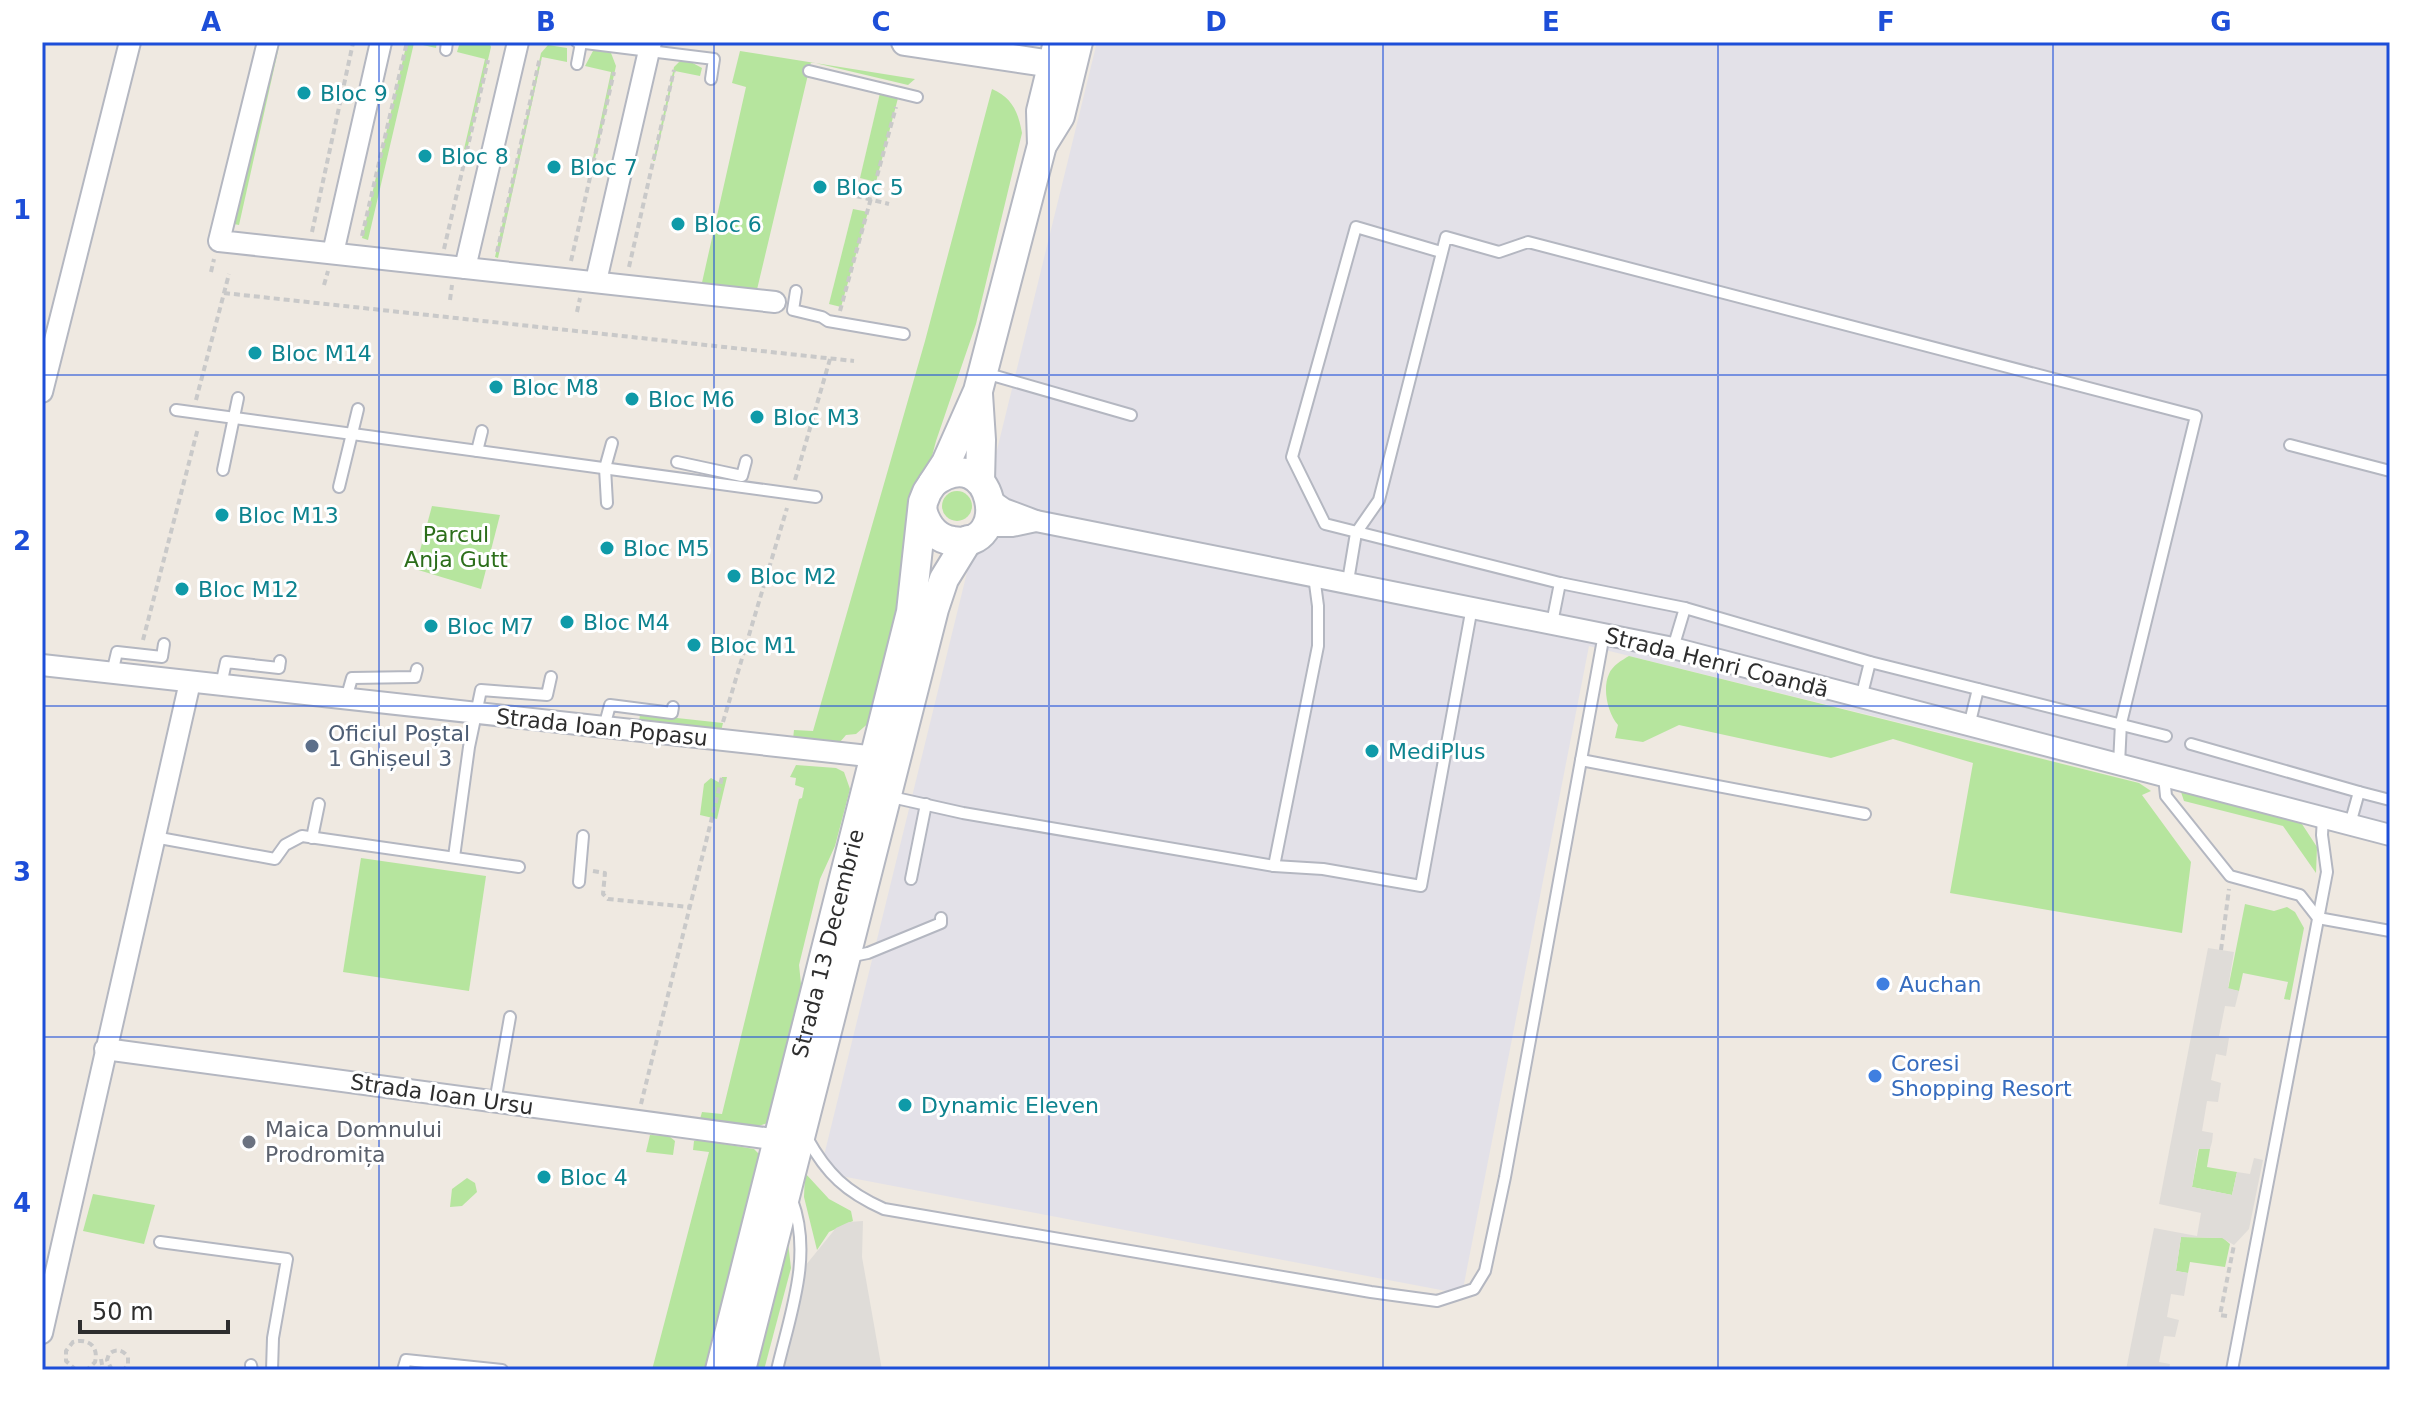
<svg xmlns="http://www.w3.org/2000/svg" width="2432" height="1412" viewBox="0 0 2432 1412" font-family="'DejaVu Sans',sans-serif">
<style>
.industrial{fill:#e3e1e8}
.green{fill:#b6e59e}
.plaza{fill:#dfdcd8}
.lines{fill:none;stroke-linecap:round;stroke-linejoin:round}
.service-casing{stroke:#b4b7c1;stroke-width:14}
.minor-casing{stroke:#b4b7c1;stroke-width:24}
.tertiary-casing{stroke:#b4b7c1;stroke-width:30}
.secondary-casing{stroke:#b4b7c1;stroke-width:32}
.path{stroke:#c9c9c9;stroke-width:4;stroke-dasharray:6 4;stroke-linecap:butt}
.service{stroke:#fff;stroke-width:10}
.minor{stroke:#fff;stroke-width:20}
.tertiary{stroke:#fff;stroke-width:26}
.secondary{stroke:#fff;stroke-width:28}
.grid{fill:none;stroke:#1d4ed8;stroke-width:2;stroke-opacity:0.55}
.culture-dot{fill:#0f9aa8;stroke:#fff;stroke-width:3}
.service-dot{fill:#5c6f8a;stroke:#fff;stroke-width:3}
.shop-dot{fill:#3f7fe0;stroke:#fff;stroke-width:3}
.worship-dot{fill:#6b7280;stroke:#fff;stroke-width:3}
.labels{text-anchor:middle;stroke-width:6;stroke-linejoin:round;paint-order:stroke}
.culture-label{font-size:22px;fill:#0d838f;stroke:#fff;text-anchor:start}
.park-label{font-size:22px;fill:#2c6e1b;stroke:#fff}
.street-label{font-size:22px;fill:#2e2e2e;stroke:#fff}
.service-label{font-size:22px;fill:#4e5e75;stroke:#fff;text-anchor:start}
.shop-label{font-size:22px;fill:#366cbe;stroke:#fff;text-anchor:start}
.worship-label{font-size:22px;fill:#5b616d;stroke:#fff;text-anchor:start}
.neatline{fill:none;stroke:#1d4ed8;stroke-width:3}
.grid-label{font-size:26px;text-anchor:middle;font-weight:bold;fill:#1d4ed8}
</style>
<rect width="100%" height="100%" fill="#efe9e1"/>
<path class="industrial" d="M1097,42H2390V843L1589,646L1462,1294L820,1172Z"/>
<g class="green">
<path d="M275,42H280L239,225L234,224Z"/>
<path d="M407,42H437L436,48L414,43L368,240L362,238Z"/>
<path d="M460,42H489L491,47L467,150L464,149L485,59L457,52Z"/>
<path d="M548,45L567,48V62L542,57L498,258L495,257L541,53Z"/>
<path d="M602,49L611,53L616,66L594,163L592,162L611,72L585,66L593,51Z"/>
<path d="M740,51L915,79L908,85L811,62L755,298L701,287L746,87L732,83Z"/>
<path d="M689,61L702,68L700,76L675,71L655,161H653L674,67L679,62Z"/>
<path d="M992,89C1012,98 1018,111 1022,133L976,324L936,441L912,532L903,590L872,720L856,734L846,735L840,742L793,739L794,730L813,731L925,341Z"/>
<path d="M880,93L898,98L876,182L860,178Z"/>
<path d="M853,209L868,212L841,307L829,304Z"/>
<circle cx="957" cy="506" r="15"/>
<path d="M432,506L500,515L481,589L415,569Z"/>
<path d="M1629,656L2139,783L2151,791L2142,795L2191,862L2182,933L1950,893L1973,763L1893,739L1831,758L1679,725L1643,742L1615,738L1618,725C1608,714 1602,689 1609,674C1612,666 1622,660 1629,656Z"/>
<path d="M640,714L723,723L721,731L639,723Z"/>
<path d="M796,765L836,768L844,772L850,789L835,846L820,879L799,965L803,1003L768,1123L748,1129L705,1123L700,1119L702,1112L722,1114L799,799L802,798L804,788L795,785L796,778L790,777Z"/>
<path d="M722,777H727L717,819L700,815L704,784L711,778L720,783Z"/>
<path d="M2181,792L2300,821L2317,847L2316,873L2283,826L2184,801Z"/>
<path d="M361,858L486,876L469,991L343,972Z"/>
<path d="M2245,904L2274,911L2287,907L2295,912L2304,928L2290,1000L2284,999L2288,982L2243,973L2239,991L2228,989Z"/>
<path d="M650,1135L669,1136L675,1141L673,1155L646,1152Z"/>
<path d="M700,1140L754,1149L760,1155L710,1370H652L709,1152L693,1150L694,1141Z"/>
<path d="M2199,1148L2210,1149L2207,1167L2237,1172L2232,1195L2192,1187Z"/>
<path d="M805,1173L829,1199L851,1211L853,1221L829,1232L817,1250L804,1197Z"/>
<path d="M467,1178L475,1183L477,1192L462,1206L450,1207L452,1189Z"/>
<path d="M93,1194L155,1205L144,1244L83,1231Z"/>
<path d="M787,1234L791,1268L764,1370H751Z"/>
<path d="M2181,1237L2223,1238L2230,1244L2225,1267L2190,1262L2188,1273L2176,1271Z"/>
</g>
<g class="plaza">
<path d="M2208,948L2234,952L2228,988L2239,991L2235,1007L2225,1006L2219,1036L2229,1038L2226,1056L2216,1054L2211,1080L2221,1083L2218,1102L2207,1101L2202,1131L2213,1133L2212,1142L2210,1149H2198L2192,1187L2232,1195L2237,1172L2250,1174L2254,1158L2263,1160L2249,1229L2234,1245L2222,1238L2181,1237L2176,1271L2188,1273L2184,1296L2171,1294L2167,1317L2179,1320L2175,1337L2164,1336L2159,1362L2170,1364L2169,1370H2126L2154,1228L2197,1236L2201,1213L2159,1204Z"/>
<path d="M863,1221L862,1257L882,1370H776L801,1271L836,1228L849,1222Z"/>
</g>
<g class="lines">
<defs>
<g id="service">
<path d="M577,42L714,59L711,79"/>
<path d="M446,50L447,42"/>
<path d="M577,64L581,43"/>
<path d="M809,71L917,97"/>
<path d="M1441,252L1356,227L1292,457L1325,524L1560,583L1685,608L1870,662L2166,736"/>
<path d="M796,291L793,310L822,317L828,321L904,334"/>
<path d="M985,373L1131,415"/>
<path d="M176,410L816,497"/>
<path d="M2290,445L2390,471"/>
<path d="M477,451L482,431"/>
<path d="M677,462L742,476L746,461"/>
<path d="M223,470L238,398"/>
<path d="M339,487L358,409"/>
<path d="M607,503L605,468L612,443"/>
<path d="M1348,581L1356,533L1379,500L1446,237L1499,252L1528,242L2196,416L2121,723L2119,764"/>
<path d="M1552,623L1560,583"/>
<path d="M1673,648L1685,608"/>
<path d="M112,673L117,652L162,657L164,644"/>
<path d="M221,685L226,662L279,668L280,661"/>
<path d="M1861,698L1870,662"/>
<path d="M346,699L352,678L415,677L417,669"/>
<path d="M1969,726L1978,689"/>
<path d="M604,727L610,705L672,713L673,707"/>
<path d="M2191,744L2359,792L2350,824"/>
<path d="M1581,760L1865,814"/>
<path d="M2164,776L2166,796L2230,876L2300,895L2318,918L2390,931"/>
<path d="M2359,792L2390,800"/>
<path d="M887,796L963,813L1274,866L1323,869L1421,886L1472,607"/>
<path d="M154,837L275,859L285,845L302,836L519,867"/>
<path d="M312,838L319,804"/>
<path d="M454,857L469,747L481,690L547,695L551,677"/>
<path d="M1274,866L1318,646V606L1314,576"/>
<path d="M911,879L926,804"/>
<path d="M579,882L583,836"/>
<path d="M848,957L868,953L941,923V918"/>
<path d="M495,1102L510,1017"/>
<path d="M807,1138C827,1174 846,1192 884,1209L1371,1292L1437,1301L1474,1289L1485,1271L1505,1177L1604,634"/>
<path d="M160,1242L287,1259L273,1338L272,1370"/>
<path d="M251,1365L252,1370"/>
<path d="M403,1370L406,1360L502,1370"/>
<path d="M777,1370C790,1314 813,1256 792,1200"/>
<path d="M2232,1370L2327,872L2322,835L2323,817"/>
</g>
<g id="minor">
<path d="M268,42L219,241L775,302"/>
<path d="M333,253L381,42"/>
<path d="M465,268L518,42"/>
<path d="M596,281L651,42"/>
<path d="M42,392L130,42"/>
<path d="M991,500L1004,509L1036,521L1673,648L2390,835"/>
<path d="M986,526H1012L1036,521"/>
<path d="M42,665L877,757"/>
<path d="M105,1049L779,1140"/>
<path d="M42,1333L190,682"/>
</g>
<path id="tertiary" d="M905,42L1052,64"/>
<g id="secondary">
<path d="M1042,145L1041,111L1058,42"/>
<path d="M978,394L981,440L980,481"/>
<path d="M923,513C928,528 937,539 953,541C1015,551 993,438 933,483"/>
<path id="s1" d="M720,1370L911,612L923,502L927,492L946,463L978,391L1042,145L1060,116L1078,42"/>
<path d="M741,1370L934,609L944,579L968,540"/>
</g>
</defs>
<use href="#service" class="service-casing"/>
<use href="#minor" class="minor-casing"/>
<use href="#tertiary" class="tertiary-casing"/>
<use href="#secondary" class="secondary-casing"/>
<g class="path">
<path d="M856,196L889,204"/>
<path d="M312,232L353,43"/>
<path d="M362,236L407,42"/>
<path d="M444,249L488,60"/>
<path d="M497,252L540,57"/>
<path d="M571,261L614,72"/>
<path d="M629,267L674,70"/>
<path d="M211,272L214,259"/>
<path d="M324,285L328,271"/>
<path d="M224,293L854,361"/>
<path d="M450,300L452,285"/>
<path d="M840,311L896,107"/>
<path d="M577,312L580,298"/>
<path d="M196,400L229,274"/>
<path d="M795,480L830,359"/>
<path d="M143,640L198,428"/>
<path d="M723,722L787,508"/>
<path d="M593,871L605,873L603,894L608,899L689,907"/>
<path d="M2221,950L2229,889"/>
<path d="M641,1104L722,777"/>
<path d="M2227,1316L2220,1315L2234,1245"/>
<path d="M101,1359L103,1370"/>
<path d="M76,1370L66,1361V1351L73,1342C88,1338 99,1346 95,1362L87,1370"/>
<path d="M112,1370L107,1360L109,1354C116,1348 123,1350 128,1357V1364L124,1370"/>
</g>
<use href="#service" class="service"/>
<use href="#minor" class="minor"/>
<use href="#tertiary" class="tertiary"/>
<use href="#secondary" class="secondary"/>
</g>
<path class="grid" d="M379,42V1370M714,42V1370M1049,42V1370M1383,42V1370M1718,42V1370M2053,42V1370M42,375H2390M42,706H2390M42,1037H2390"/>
<g class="culture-dot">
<circle cx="304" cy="93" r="8"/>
<circle cx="425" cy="156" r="8"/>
<circle cx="554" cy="167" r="8"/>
<circle cx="820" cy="187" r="8"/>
<circle cx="678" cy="224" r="8"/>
<circle cx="255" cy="353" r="8"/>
<circle cx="496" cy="387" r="8"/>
<circle cx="632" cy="399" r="8"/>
<circle cx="757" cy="417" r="8"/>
<circle cx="222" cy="515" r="8"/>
<circle cx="607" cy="548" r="8"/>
<circle cx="734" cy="576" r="8"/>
<circle cx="182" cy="589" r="8"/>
<circle cx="567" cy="622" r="8"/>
<circle cx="431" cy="626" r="8"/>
<circle cx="694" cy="645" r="8"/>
<circle cx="1372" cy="751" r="8"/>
<circle cx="905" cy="1105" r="8"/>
<circle cx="544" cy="1177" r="8"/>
</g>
<circle class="service-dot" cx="312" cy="746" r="8"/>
<g class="shop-dot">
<circle cx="1883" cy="984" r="8"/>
<circle cx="1875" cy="1076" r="8"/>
</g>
<circle class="worship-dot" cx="249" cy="1142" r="8"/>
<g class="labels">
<g class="culture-label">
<text x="320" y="101">Bloc 9</text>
<text x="441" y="164">Bloc 8</text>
<text x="570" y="175">Bloc 7</text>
<text x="836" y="195">Bloc 5</text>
<text x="694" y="232">Bloc 6</text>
<text x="271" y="361">Bloc M14</text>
<text x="512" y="395">Bloc M8</text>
<text x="648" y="407">Bloc M6</text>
<text x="773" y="425">Bloc M3</text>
<text x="238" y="523">Bloc M13</text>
<text x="623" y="556">Bloc M5</text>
<text x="750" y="584">Bloc M2</text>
<text x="198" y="597">Bloc M12</text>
<text x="583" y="630">Bloc M4</text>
<text x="447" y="634">Bloc M7</text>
<text x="710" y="653">Bloc M1</text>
<text x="1388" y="759">MediPlus</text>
<text x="921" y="1113">Dynamic Eleven</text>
<text x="560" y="1185">Bloc 4</text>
</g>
<g class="park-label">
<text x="456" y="542">Parcul<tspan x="456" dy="25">Anja Gutt</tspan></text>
</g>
<g class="street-label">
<text transform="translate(1717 662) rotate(14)" y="8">Strada Henri Coandă</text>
<text transform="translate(602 727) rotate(6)" y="8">Strada Ioan Popasu</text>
<text dy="8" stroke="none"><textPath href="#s1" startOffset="440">Strada 13 Decembrie</textPath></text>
<text transform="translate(442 1094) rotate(8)" y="8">Strada Ioan Ursu</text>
</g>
<g class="service-label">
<text x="328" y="741">Oficiul Poștal<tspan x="328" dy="25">1 Ghișeul 3</tspan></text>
</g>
<g class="shop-label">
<text x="1899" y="992">Auchan</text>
<text x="1891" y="1071">Coresi<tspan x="1891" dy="25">Shopping Resort</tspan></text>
</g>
<g class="worship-label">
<text x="265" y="1137">Maica Domnului<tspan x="265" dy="25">Prodromița</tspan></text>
</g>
</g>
<rect width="2432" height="1412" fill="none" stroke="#ffffff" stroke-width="88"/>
<path d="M80 1320v12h148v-12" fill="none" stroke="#2e2e2e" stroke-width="4"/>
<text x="92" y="1320" font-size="24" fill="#2e2e2e" stroke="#ffffff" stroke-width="6" paint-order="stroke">50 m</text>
<rect x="44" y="44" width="2344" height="1324" class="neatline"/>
<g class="grid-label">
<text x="211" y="31">A</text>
<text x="546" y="31">B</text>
<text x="881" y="31">C</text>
<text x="1216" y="31">D</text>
<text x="1551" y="31">E</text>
<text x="1886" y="31">F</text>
<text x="2221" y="31">G</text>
<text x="22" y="219">1</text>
<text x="22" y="550">2</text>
<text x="22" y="881">3</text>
<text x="22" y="1212">4</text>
</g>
</svg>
